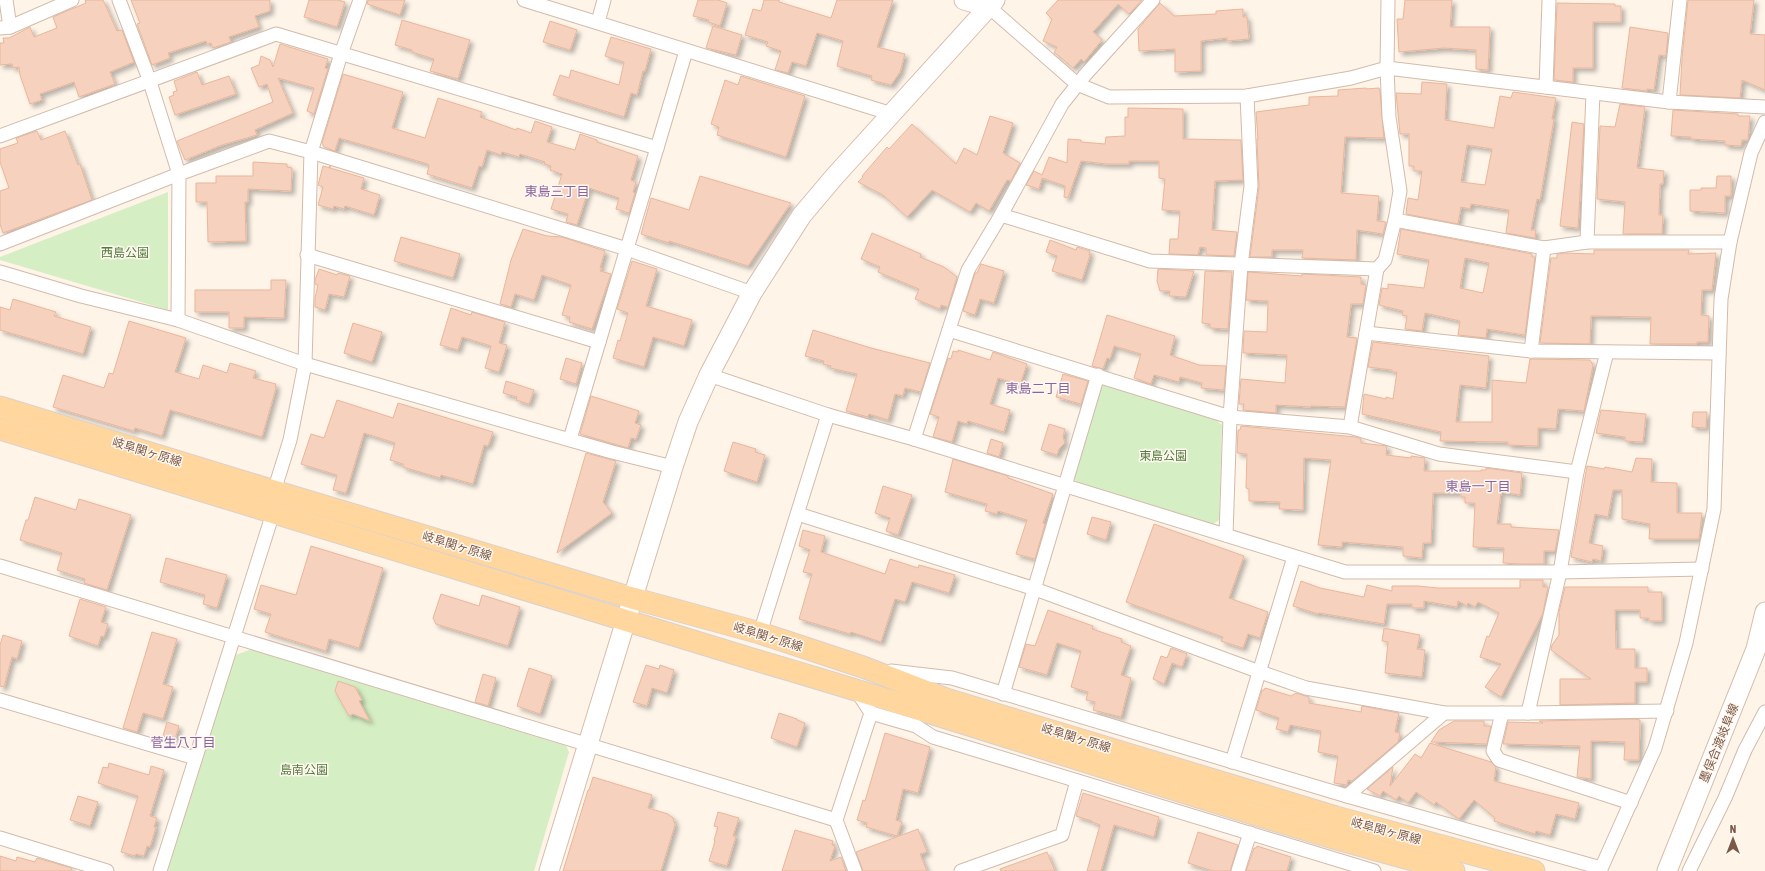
<svg xmlns="http://www.w3.org/2000/svg" width="1765" height="871" viewBox="0 0 1765 871" font-family="'Asap Condensed','Noto Sans JP',sans-serif">
<style>
.green{fill:#d6eec4}
.building{fill:#f6d1bd;stroke:#eab69b;fill-rule:evenodd;filter:url(#shadow)}
.lines{fill:none;stroke-linecap:round;stroke-linejoin:round}
.street-casing{stroke:#d2bbab;stroke-width:15}
.secondary-casing{stroke:#d8bdab;stroke-width:21}
.primary-casing{stroke:#dad1cc;stroke-width:23}
.street{stroke:#fff;stroke-width:13}
.secondary{stroke:#fff;stroke-width:19}
.primary{stroke:#ffd79e;stroke-width:21}
.labels{text-anchor:middle;stroke-width:3;stroke-linejoin:round;paint-order:stroke}
.park-label{font-size:12px;fill:#527b3c;stroke:#fff8f0}
.street-label{font-size:12px;fill:#7b5948;stroke:#fff8f0}
.neighbourhood-label{font-size:13px;fill:#89649e;stroke:#fff8f0}
</style>
<defs>
<filter id="shadow"><feDropShadow dx="3.5" dy="3.5" stdDeviation="2" flood-color="#0004"/></filter>
</defs>
<rect width="100%" height="100%" fill="#fef4e8"/>
<g class="green">
<path d="M168,192V310L0,260V257Z"/>
<path d="M1104,385L1216,420L1222,425L1219,520L1213,524L1076,482L1073,474L1099,389Z"/>
<path d="M252,649L566,746L569,752L534,871H168L233,656Z"/>
</g>
<g class="building">
<path d="M85,0H103L117,31L122,30L134,62L110,72L115,84L79,97L74,82L40,94L42,100L30,104L20,75L19,67L13,68L12,64L0,65V43H4L3,38H9L30,27L34,37L57,28L53,17L86,3Z"/>
<path d="M131,0H270V11L255,16L259,27L229,37L231,42L213,48L211,43L207,44L206,41L168,53L170,58L152,65L137,24L140,23Z"/>
<path d="M309,0H338L345,2L337,27L304,17Z"/>
<path d="M368,0H405L400,15L367,4Z"/>
<path d="M698,0H718L727,3L720,26L708,22L709,20L693,16Z"/>
<path d="M764,0H779V2L831,18L837,0H893L877,47L905,54L900,72L891,85L871,80L872,76L837,66L843,41L817,33L806,66L792,62L788,73L775,70L781,51L766,46L768,42L745,35L753,9L761,11Z"/>
<path d="M1058,0H1142L1129,14L1118,4L1093,32L1102,40L1084,62L1081,59L1073,68L1059,56L1054,53L1057,47L1043,41L1052,19L1046,13Z"/>
<path d="M1405,0H1452L1450,27H1490L1488,70L1476,69V50L1444,48L1399,52L1397,19H1403Z"/>
<path d="M1688,0H1754L1750,34L1765,35V90L1742,80L1740,98L1680,95L1682,58Z"/>
<path d="M1160,3L1174,16L1216,14V11L1243,9V17H1247L1249,39L1227,41V38L1201,41V71L1175,72V49L1139,51L1138,29Z"/>
<path d="M1557,3L1615,4V6H1621V22H1593V68H1573V82L1554,80Z"/>
<path d="M402,20L470,40L458,79L430,71L434,59L412,52V50L395,45Z"/>
<path d="M550,21L577,30L570,50L543,42Z"/>
<path d="M713,26L742,35L736,55L706,48Z"/>
<path d="M1630,27L1668,33L1666,56L1659,55L1654,90L1647,89V91L1622,88Z"/>
<path d="M611,37L651,49L645,71H643L637,95L631,93L624,117L553,95L560,75L569,78L571,70L619,85L624,62L605,56Z"/>
<path d="M280,44L328,59L325,68L328,69L314,114L307,111L314,88L278,78L293,113L255,130L257,135L222,145L185,160L177,141L273,102L267,84L259,87L251,68L259,65L261,56L270,60L273,67Z"/>
<path d="M197,72L202,85L229,76L236,94L175,115L169,97L174,95L173,92L177,91L174,81Z"/>
<path d="M343,74L403,92L392,128L425,138L438,98L482,112L480,117L516,130L517,128L531,133L535,121L552,127L547,142L575,150L580,134L597,140V142L638,156L631,180L636,182L633,192L635,193L629,213L616,209L619,198L589,188L577,225L566,222L568,214L551,209L562,174L550,170L551,166L544,164L545,162L520,154L519,157L502,152L501,155L487,150L482,167L479,166L472,188L427,174L429,166L428,164L339,138L335,151L324,147L322,143Z"/>
<path d="M741,76L805,96L786,157L717,135L719,127L711,124L725,80L738,85Z"/>
<path d="M1422,82L1447,84L1445,120L1494,128L1500,96L1511,98L1513,92L1556,98L1552,119H1554L1540,200L1537,199L1531,230H1536L1535,238L1506,233L1509,210L1471,204L1470,209L1461,207L1458,224L1406,214L1408,198L1418,200L1422,171H1414V166H1409V134H1400L1396,93L1421,94ZM1467,145L1492,149L1485,185L1461,182Z"/>
<path d="M1366,88V89L1379,88L1380,92L1384,138L1345,137L1341,193L1379,196L1377,221L1386,222L1383,234L1357,230L1356,260L1302,258L1303,250H1272V257H1250L1259,187L1257,139H1258L1256,112L1309,105V97L1338,96V90Z"/>
<path d="M1620,104L1645,107L1637,168L1664,171L1663,184H1660L1659,215H1663L1662,234H1623L1625,202L1597,199L1600,126L1615,127Z"/>
<path d="M1128,108L1183,109V139L1241,140L1243,180L1215,181L1212,230L1237,232L1234,256L1206,255V248L1200,247L1198,255L1169,254L1170,239H1178L1180,211L1162,210L1165,179L1159,178V161H1129V164H1107L1081,161L1068,198L1064,197L1065,186L1042,178L1039,189L1026,185L1034,171L1042,175L1049,157L1067,163L1068,139L1081,140V142L1105,144L1106,137L1125,136V117H1128Z"/>
<path d="M1673,110L1738,114V116H1750L1748,140H1742L1741,146L1725,145V141L1691,139V137L1671,136Z"/>
<path d="M990,116L1013,123L1003,153L1020,163L1011,181L1007,180L989,211L976,203L970,212L932,190L907,217L883,195L858,182L863,177L862,176L887,147L889,149L912,124L956,164L964,148L977,155Z"/>
<path d="M1572,122L1584,124L1578,228L1560,226Z"/>
<path d="M37,131L41,140L65,131L78,165L80,164L92,200L3,233L0,224V191L9,188L0,162V149L18,143L16,138Z"/>
<path d="M253,162L287,164V167L292,168L291,191L248,189V202H245L246,241L208,242L207,202H196V183H216V176H253Z"/>
<path d="M323,166L330,168L329,166H331L330,168L364,178L361,189L380,195L374,215L345,206L344,209L334,206L333,209L318,205L323,187L318,185Z"/>
<path d="M700,176L791,203L748,266L669,241V243L641,234L651,198L689,210Z"/>
<path d="M1717,176H1731V196H1725V213L1690,211V190H1701V188H1716Z"/>
<path d="M523,229L547,236L562,237L605,251L600,268H602L600,271L611,274L592,329L569,322L570,317L562,315L571,285L542,275L534,300L515,294L511,307L500,304L511,260Z"/>
<path d="M1401,229L1532,254V257H1535L1525,335L1487,329L1486,338L1458,335L1460,321L1425,313L1422,331L1405,329L1407,316L1402,315L1403,311L1379,305L1382,288L1388,289V284L1424,288L1429,260L1397,254ZM1465,258L1489,263L1483,293L1460,288Z"/>
<path d="M872,233L921,254L920,257L944,267L957,277L948,307L941,305L940,309L915,299L919,289L878,272L880,267L861,259Z"/>
<path d="M401,237L460,254L453,278L394,261Z"/>
<path d="M1050,240L1076,250L1077,247L1090,251L1089,255H1090L1082,280L1052,271L1057,256L1046,252Z"/>
<path d="M1594,250H1689L1688,254L1716,253L1712,290H1702L1701,315L1709,316L1708,342H1697V344H1650L1651,317L1591,316L1590,344L1540,343L1551,258H1557V254L1565,253L1594,254Z"/>
<path d="M632,261L657,269L646,306L692,320L684,346L653,337L644,367L613,358L618,340L620,341L628,313L617,309Z"/>
<path d="M981,264L1004,271L994,303L980,299L975,315L963,311L975,273H977Z"/>
<path d="M319,269L337,275L338,273L350,276L344,297L329,294L325,310L315,307V298L318,285L315,284V280Z"/>
<path d="M1158,269L1194,271L1186,297L1169,296L1170,291H1160L1157,281Z"/>
<path d="M1205,271L1232,272L1228,329L1210,328V324L1202,323Z"/>
<path d="M1248,272L1302,276V274L1361,277V284L1366,285L1363,304H1351L1347,337L1357,338L1345,407L1311,406V407L1276,405V413L1243,410L1244,404H1239L1241,379L1285,383L1287,355L1243,353L1244,331L1267,332L1268,301L1246,300Z"/>
<path d="M271,280H286L284,318L244,317V328H229V312H195V290H271Z"/>
<path d="M13,299L56,312L54,316L91,327L83,354L0,330V307L10,310Z"/>
<path d="M451,308L471,315L472,312L505,322L499,343L507,345L499,372L485,368L491,346L462,337L458,350L440,345Z"/>
<path d="M1107,315L1175,336L1170,355L1199,365L1226,366L1224,390L1201,388L1202,383L1180,377L1179,382L1154,375L1151,384L1134,378L1141,354L1114,346L1110,359L1107,358L1103,369L1092,366Z"/>
<path d="M129,321L186,338L175,372L199,379L203,365L227,373L230,363L256,371L253,378L276,384L275,387L276,388L262,437L170,410L162,436L135,428L134,431L53,407L63,375L104,388L109,373L113,374Z"/>
<path d="M353,323L382,332L372,362L344,353Z"/>
<path d="M813,330L871,348L930,363L921,392L905,388L903,396L895,394L888,420L869,414L868,417L846,411L857,374L830,368L831,366L823,364L824,361L805,356Z"/>
<path d="M1373,342L1489,356L1486,388L1460,385L1456,422H1492V380L1526,383L1530,359L1590,360L1593,365L1584,411L1558,409L1556,429L1538,428V446L1508,445V442L1440,441L1441,432L1362,414L1364,394L1386,399V397L1393,399L1397,372H1392V370L1368,367Z"/>
<path d="M958,350L990,360L993,352L1027,364L1020,385L998,378L990,404L1010,410L1004,432L968,421L967,424L958,421L952,442L933,437L939,417L930,414L948,358L951,359L953,351L958,352Z"/>
<path d="M566,358L582,363L576,384L560,379Z"/>
<path d="M1063,374L1088,381L1081,404L1056,397Z"/>
<path d="M506,381L534,390L529,404L516,400L517,397L503,393Z"/>
<path d="M591,396L639,411L635,423L641,425L636,439L631,438L628,448L580,434Z"/>
<path d="M337,400L393,418L398,403L493,432L488,446L484,445L473,484L441,475L440,478L403,467V464L390,460L395,443L364,433L346,493L333,490L337,475L301,464L311,434L324,438Z"/>
<path d="M1601,410L1646,414L1643,442L1625,441V437L1596,433Z"/>
<path d="M1693,412H1707L1706,428L1692,427Z"/>
<path d="M1049,424L1065,429L1063,437L1065,443L1059,449L1057,455L1041,450Z"/>
<path d="M1241,426L1356,437L1361,439V443L1387,446L1386,455L1411,458V456L1425,458L1424,471H1481V470H1486V468L1522,473L1520,495L1501,492L1497,524H1511V527L1559,530L1555,551H1544V564H1520L1503,563L1504,548L1473,547L1475,503H1465V497H1461V493H1433L1431,543H1423L1422,558L1403,556V547L1342,542V547L1318,545L1331,460L1304,458L1303,510L1279,509L1280,502L1249,501V489L1246,488L1247,454L1237,453L1238,430H1240Z"/>
<path d="M991,439L1003,443L999,457L987,453Z"/>
<path d="M733,442L756,449L755,452L765,455L757,482L724,471Z"/>
<path d="M586,453L616,461L603,502L612,513L557,553Z"/>
<path d="M1636,458L1652,459L1651,482L1677,483V513H1702L1699,539H1649L1650,524L1622,519V490H1613L1608,517L1595,514L1589,543L1603,546L1601,561L1593,559L1592,562L1571,557L1587,466L1604,469L1605,467L1632,472Z"/>
<path d="M953,459L1008,476V478L1053,494L1043,523L1045,524L1035,559L1016,554L1027,520L998,511L997,514L985,511L987,504L945,492Z"/>
<path d="M883,486L912,495L898,535L886,531L890,518L875,513Z"/>
<path d="M35,497L76,510L79,499L131,515L107,590L84,583L85,579L57,570L62,553L20,540L26,520H28Z"/>
<path d="M1092,517L1111,522L1106,540L1087,534Z"/>
<path d="M1154,524L1244,556L1229,598L1268,612L1260,638L1248,634L1243,648L1221,641L1223,637L1126,602Z"/>
<path d="M803,530L825,536L821,552L885,574L890,559L918,568L919,565L955,575L949,593L912,582L905,602L895,599L881,642L851,632L850,634L799,619L812,574L803,572L810,550L799,546Z"/>
<path d="M311,546L383,568L359,648L329,639L326,651L265,632L271,614L254,609L261,585L296,595Z"/>
<path d="M166,558L227,575L217,608L203,604L205,595L160,582Z"/>
<path d="M1520,580H1543V587H1548L1543,613L1501,697L1485,687L1501,664L1480,657L1487,636L1489,637L1499,613L1478,602L1475,607L1468,603L1467,606L1458,601L1457,607L1424,601V608H1412V604H1387L1384,624L1319,613L1318,614L1293,606L1301,581L1320,588L1364,597L1367,585L1392,591V586H1418L1438,588H1520Z"/>
<path d="M1565,587H1648V592H1662V621H1649V618H1640V610H1615L1616,649H1635V668H1647V682H1635V703L1560,705V679H1591L1551,650L1552,645L1559,635V612Z"/>
<path d="M441,594L479,606L482,595L520,607L508,646L436,624L433,618Z"/>
<path d="M80,599L106,607L101,622L108,624L104,637L101,636L98,646L69,636Z"/>
<path d="M1048,610L1093,626L1092,629L1122,639L1121,642L1131,646L1121,675L1131,678L1121,717L1093,710L1095,702L1086,700L1088,692L1071,687L1081,651L1057,643L1047,675L1019,667L1026,644L1035,646Z"/>
<path d="M1384,628L1420,635L1417,649L1425,650L1422,677L1385,673L1388,642L1382,641Z"/>
<path d="M152,632L177,639L163,684L173,687L163,719L143,713L137,732L123,728Z"/>
<path d="M3,635L22,641L17,659L12,657L4,687L0,686V645Z"/>
<path d="M1171,648L1187,654L1182,667L1172,663L1164,684L1153,679L1161,656L1167,658Z"/>
<path d="M646,665L659,669L660,665L674,670L667,693L652,688L647,706L633,702Z"/>
<path d="M529,668L552,676L540,714L517,706Z"/>
<path d="M483,674L496,678L488,706L475,702Z"/>
<path d="M338,681L355,687L362,700L359,701L370,721L353,714L349,716L335,691Z"/>
<path d="M1265,688L1291,696L1296,693L1309,697V703L1361,712L1362,706L1399,713L1395,732L1400,733L1398,742L1352,781L1348,780L1347,785L1334,783L1338,756L1318,752L1321,731L1290,725L1288,732L1276,729L1279,718L1256,710L1262,690H1264Z"/>
<path d="M779,713L797,719V720L805,723L797,747L771,738Z"/>
<path d="M1635,719L1640,720L1639,760H1624L1625,742L1591,741V779L1577,777L1580,746L1503,744L1508,722L1543,723L1539,721Z"/>
<path d="M1454,721H1484V726H1491L1487,744L1431,742L1439,730Z"/>
<path d="M167,722L179,726L175,739L163,736Z"/>
<path d="M885,733L930,747L918,793L903,789L896,820L902,822L897,836L866,827L867,823L857,820L863,800L865,801Z"/>
<path d="M1430,743L1491,762L1496,767L1494,781L1579,803L1575,819L1556,814L1550,835L1536,831L1535,834L1494,821L1495,818L1474,800L1459,819L1436,802L1434,805L1416,792L1408,803L1399,796L1396,800L1383,791L1380,796L1367,789L1393,767L1390,786L1415,754L1421,758Z"/>
<path d="M109,763L149,775L151,766L164,770L150,816L157,818L154,827H156L150,847L147,846L144,856L136,854L135,856L121,852L138,796L98,783L103,767L108,768Z"/>
<path d="M593,777L652,795L648,808L668,814L673,818L675,825L661,871H563L588,790H589Z"/>
<path d="M1083,793L1159,817L1154,837L1114,825L1101,871H1087L1100,825L1092,822V821L1076,816Z"/>
<path d="M78,796L98,802L90,826L70,820Z"/>
<path d="M718,812L739,818L733,836H736L727,866L709,861L715,841L714,840L718,827L714,826Z"/>
<path d="M918,829L927,852L920,854L927,871H863L856,852Z"/>
<path d="M795,830L833,841L832,845L835,846L830,861L841,857L846,871H782Z"/>
<path d="M1198,832L1238,845L1230,871H1213L1188,863Z"/>
<path d="M1257,846L1291,857L1287,871H1246L1254,848H1256Z"/>
<path d="M1047,852L1055,871H1001L1000,869Z"/>
<path d="M0,856L16,861L17,857L35,862L37,858L72,868L71,871H0Z"/>
</g>
<g class="lines">
<defs>
<g id="street">
<path d="M6,0L10,27"/>
<path d="M119,0L149,79L179,174L178,320"/>
<path d="M524,0L892,114"/>
<path d="M989,7L1077,84L1109,97L1247,96L1351,78L1387,68L1669,102L1765,107"/>
<path d="M598,22L604,0"/>
<path d="M0,28L10,27L72,0"/>
<path d="M1546,87L1549,0"/>
<path d="M1669,102L1680,0"/>
<path d="M0,136L276,34L657,148"/>
<path d="M1001,215L1150,261L1377,269"/>
<path d="M1395,220L1544,248L1587,242H1730"/>
<path d="M1587,242L1593,93"/>
<path d="M0,244L179,174L269,141L311,152L627,249L752,293"/>
<path d="M307,255L599,342"/>
<path d="M0,272L81,296L178,320L305,364L612,452L673,467"/>
<path d="M949,330L1230,417L1350,427L1439,454L1577,472"/>
<path d="M1366,333L1531,351L1719,353"/>
<path d="M1531,351L1544,248"/>
<path d="M709,375L828,415L914,439L1345,572H1560L1702,569"/>
<path d="M1350,427L1377,269L1385,260L1395,220L1400,191L1389,117L1387,68L1388,0"/>
<path d="M570,439L686,51"/>
<path d="M914,439L968,270L1001,215L1062,104L1085,75L1153,0"/>
<path d="M274,491L290,440L305,364L311,152L341,54L360,0"/>
<path d="M798,514L1035,589L1260,672L1306,688L1444,713H1528L1667,711"/>
<path d="M1226,535L1230,417L1241,265L1251,186L1247,96"/>
<path d="M0,566L836,820"/>
<path d="M760,633L828,415"/>
<path d="M891,671L952,678L1347,796L1601,868"/>
<path d="M1003,694L1098,375"/>
<path d="M0,700L195,758"/>
<path d="M871,713L916,726L933,737L1374,871"/>
<path d="M1502,713L1493,751L1499,760L1631,803"/>
<path d="M1528,713L1560,572L1577,472L1607,352"/>
<path d="M1232,762L1294,557"/>
<path d="M1347,796L1444,713"/>
<path d="M0,838L107,871"/>
<path d="M160,871L273,513"/>
<path d="M855,871L836,820L871,713L856,690"/>
<path d="M961,871L1062,835L1077,781"/>
<path d="M1238,871L1250,833"/>
<path d="M1600,871L1655,748L1686,643L1714,509L1721,299L1730,242L1751,153L1765,122"/>
<path d="M1689,871L1725,798L1745,750L1765,712"/>
</g>
<g id="secondary">
<path d="M964,0L989,7"/>
<path d="M549,871L673,467L688,422L709,375L752,293L802,215L835,176L995,0"/>
<path d="M1667,871L1756,649L1765,612"/>
</g>
<g id="primary">
<path d="M0,407L274,491L632,598L760,633L863,667L946,699L1336,817L1534,871"/>
<path d="M0,429L752,659C946,715 1136,780 1330,837C1371,849 1413,860 1454,871"/>
</g>
</defs>
<use href="#street" class="street-casing"/>
<use href="#secondary" class="secondary-casing"/>
<use href="#primary" class="primary-casing"/>
<use href="#street" class="street"/>
<use href="#secondary" class="secondary"/>
<use href="#primary" class="primary"/>
</g>
<g class="labels">
<g class="park-label">
<text x="125" y="257">西島公園</text>
<text x="1163" y="460">東島公園</text>
<text x="304" y="774">島南公園</text>
</g>
<g class="street-label">
<text transform="translate(147 452) rotate(17)" y="4">岐阜関ヶ原線</text>
<text transform="translate(457 546) rotate(17)" y="4">岐阜関ヶ原線</text>
<text transform="translate(768 637) rotate(17)" y="4">岐阜関ヶ原線</text>
<text transform="translate(1076 738) rotate(17)" y="4">岐阜関ヶ原線</text>
<text transform="translate(1719 743) rotate(-68)" y="4">墨俣合渡岐阜線</text>
<text transform="translate(1386 831) rotate(15)" y="4">岐阜関ヶ原線</text>
</g>
<g class="neighbourhood-label">
<text x="557" y="196">東島三丁目</text>
<text x="1038" y="393">東島二丁目</text>
<text x="1478" y="491">東島一丁目</text>
<text x="183" y="747">菅生八丁目</text>
</g>
</g>
<g transform="translate(1733 839)" stroke="#fff8f0" stroke-width="3" paint-order="stroke">
<path d="M0-3L7 15L0 10L-7 15Z" fill="#7b5948"/>
<text y="-6" font-size="11" font-weight="bold" text-anchor="middle" fill="#7b5948">N</text>
</g>
</svg>
